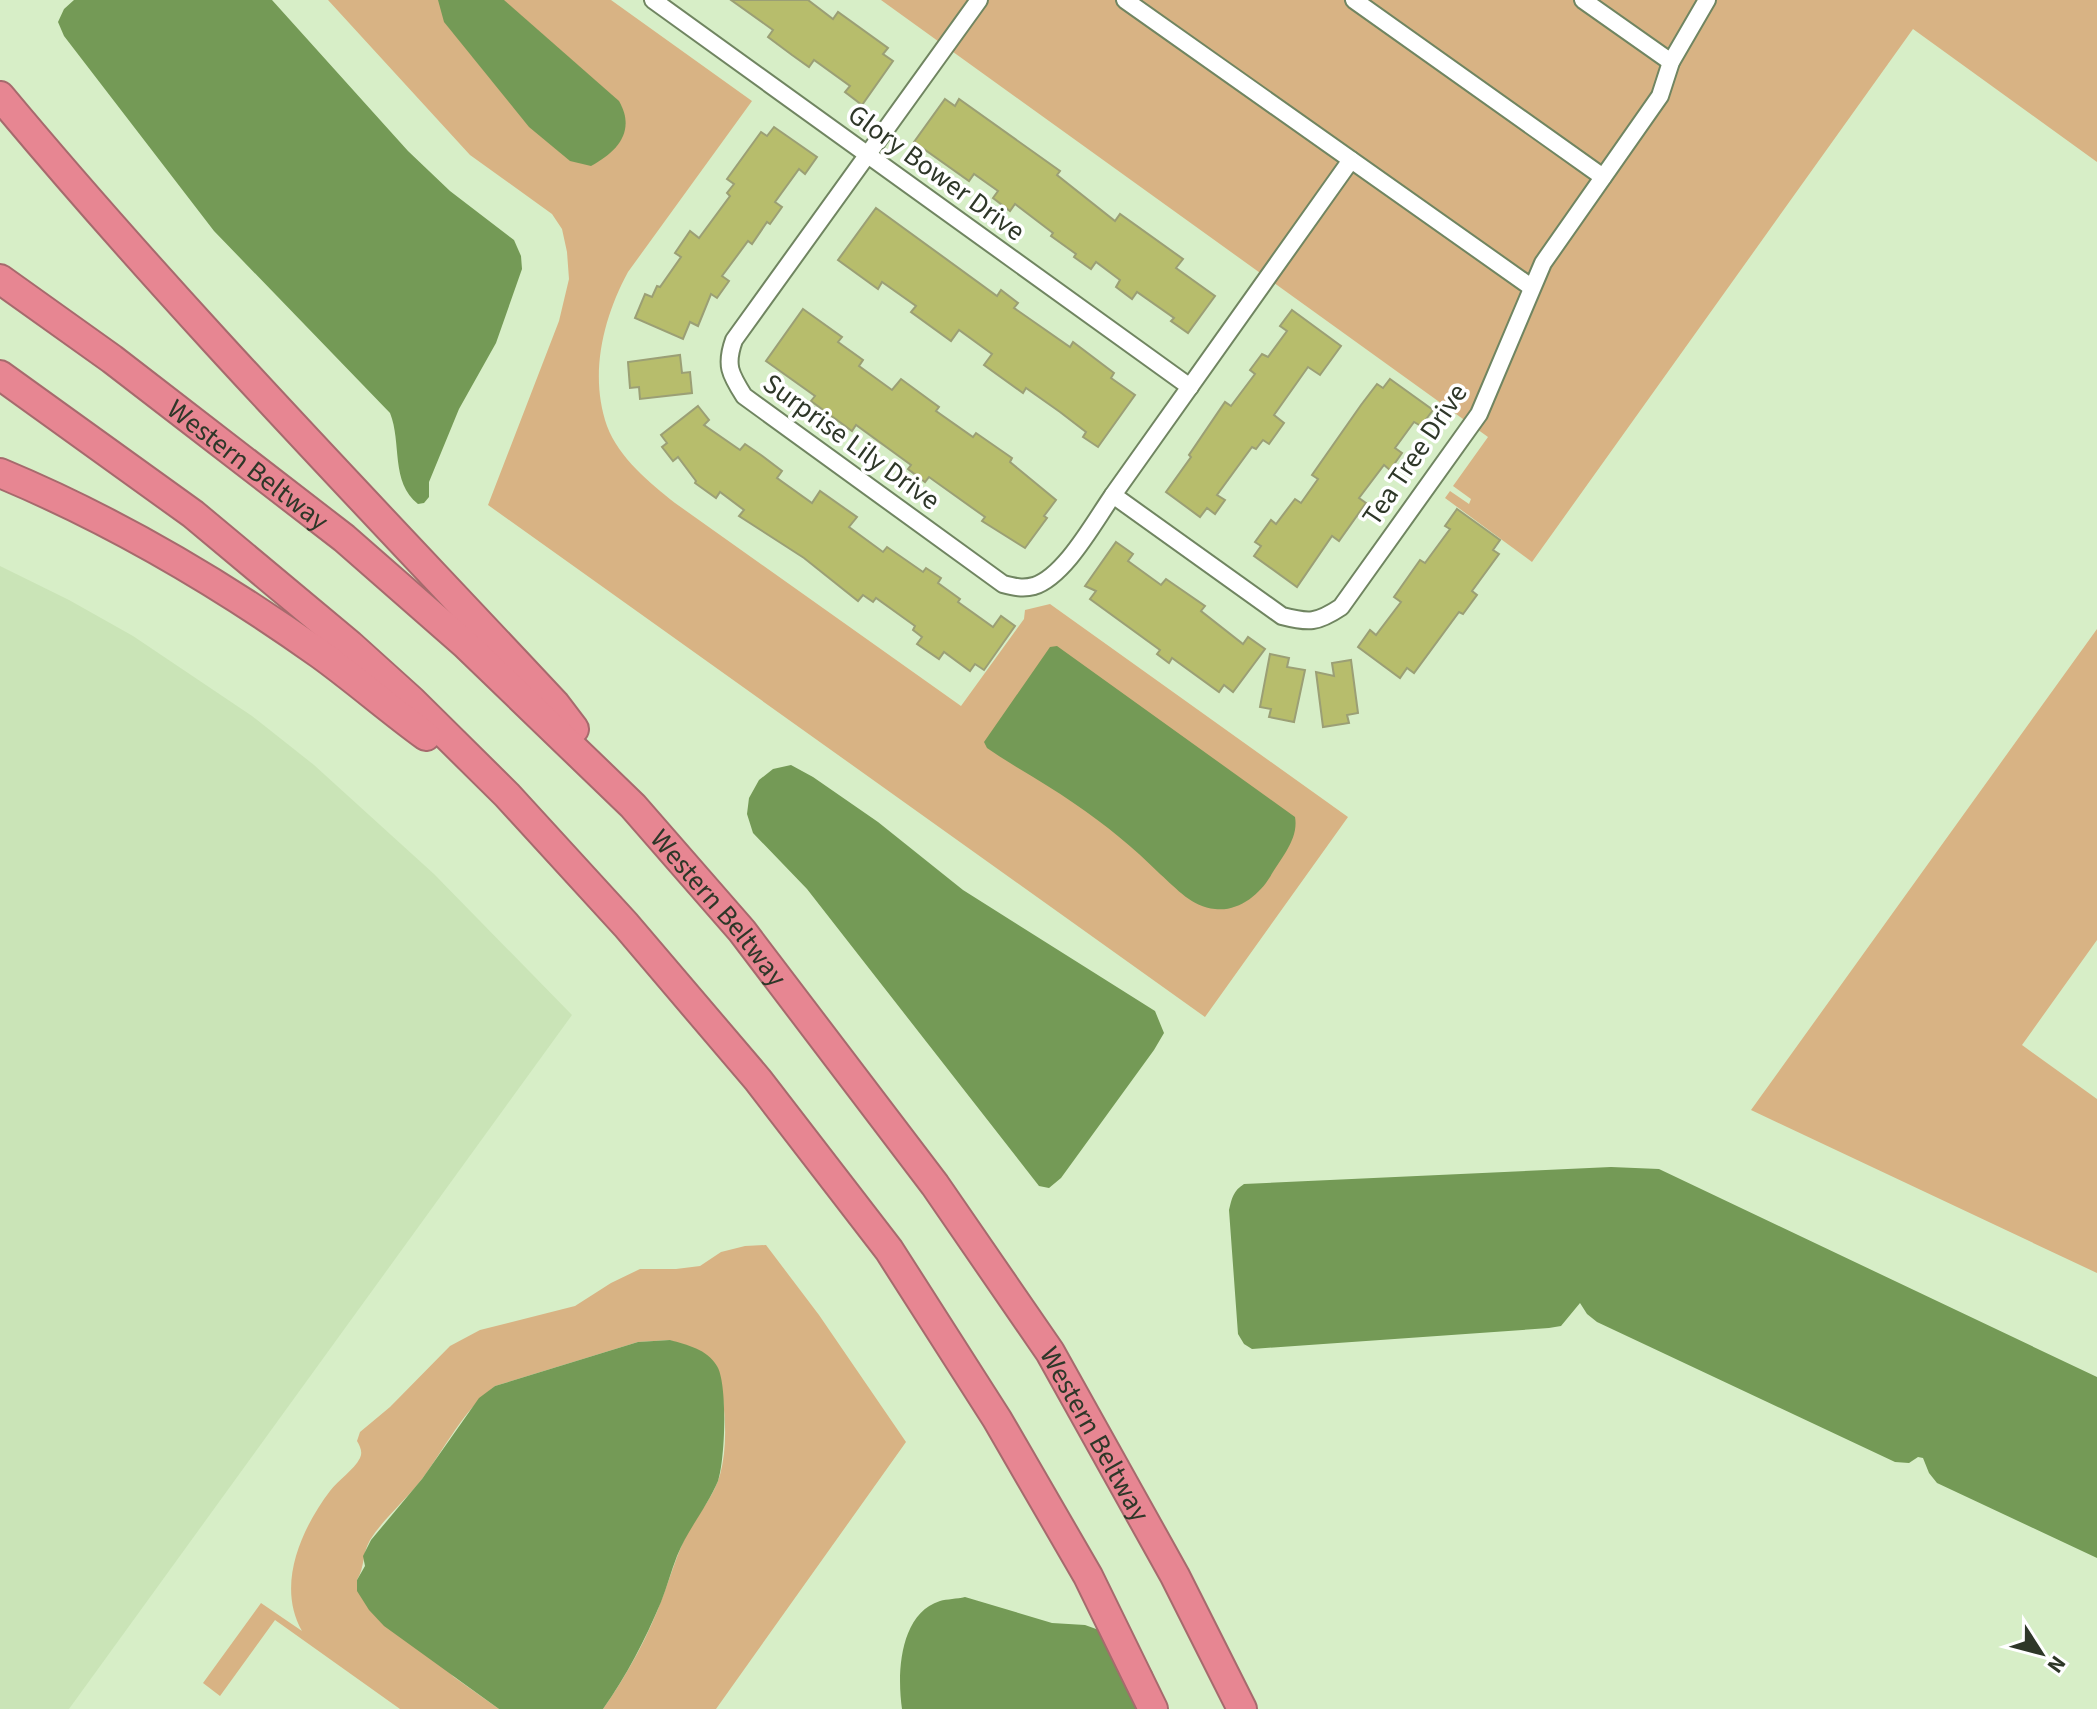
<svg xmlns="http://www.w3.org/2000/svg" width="2097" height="1709" viewBox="0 0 2097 1709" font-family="'Source Sans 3',sans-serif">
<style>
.built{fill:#cae4b7}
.green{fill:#d8b384}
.water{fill:#749a56}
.building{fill:#b7bd6c;stroke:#9b9f75;stroke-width:2}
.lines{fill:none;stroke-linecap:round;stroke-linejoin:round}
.minor-casing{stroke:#708561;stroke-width:20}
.motorway-casing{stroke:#a66a6d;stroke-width:32}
.minor{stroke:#fff;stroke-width:16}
.motorway{stroke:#e78692;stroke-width:28}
.labels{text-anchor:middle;stroke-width:7;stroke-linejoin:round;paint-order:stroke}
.street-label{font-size:28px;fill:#2e3728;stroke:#fff}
</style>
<rect width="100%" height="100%" fill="#d7eec7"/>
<path class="built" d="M0,566L69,600L133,636L252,716L314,765L434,874L572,1015L69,1709H0Z"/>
<g class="green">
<path d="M328,0H611L752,101L628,272C603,318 589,375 607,426C619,458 650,483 675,503L961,706L1024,619L1025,610L1050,604L1348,817L1205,1017L488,505L559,321L569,279L567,252L562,229L552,214L470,155Z"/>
<path d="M881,0H2097V162L1913,29L1532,562L1445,498L1450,491L1469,504L1471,499L1453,486L1488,437Z"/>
<path d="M2097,629V940L2022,1045L2097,1099V1273L1751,1110Z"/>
<path d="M766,1245L819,1315L906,1442L716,1709H603C627,1675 649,1635 663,1596C671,1575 677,1554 687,1534C698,1514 713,1498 720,1475C729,1442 725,1400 717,1366L670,1340L638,1342L495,1386C463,1410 446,1447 422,1479C406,1500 384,1518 370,1540C362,1554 365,1567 357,1580L454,1677L499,1709H400L275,1620L220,1696L203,1683L261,1603L302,1631C276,1586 301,1529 330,1491C338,1480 354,1470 360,1458C363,1452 360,1446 357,1441L360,1432L390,1407L450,1346L480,1330L575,1306L611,1283L640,1269H676L700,1266L721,1252L745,1246Z"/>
</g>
<g class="water">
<path d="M74,0H272L408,151L450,191L514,240L521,256L522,269L496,343L459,409L429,482V497L424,503L418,504C390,482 402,443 390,413L214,231L64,36L58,22L64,9Z"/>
<path d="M438,0H504L619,101C636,131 618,151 591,166L570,161L529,127L444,22Z"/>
<path d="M1057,646L1295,817C1299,839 1281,858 1270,877C1259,895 1238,912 1215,909C1192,907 1177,889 1160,874C1134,848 1106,825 1075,804C1047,784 1016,768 987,748L984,742L1050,647Z"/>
<path d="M791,765L813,777L878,822L963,890L1155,1011L1164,1033L1154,1050L1061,1178L1049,1188L1039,1186L807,889L753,833L747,814L749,798L759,780L773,769Z"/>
<path d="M1611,1167L1659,1169L2097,1377V1558L1937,1483L1929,1473L1923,1458L1918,1457L1909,1463L1895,1462L1597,1322L1587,1314L1580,1303L1561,1326L1549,1328L1252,1349L1244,1344L1238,1334L1229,1210C1232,1198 1233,1191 1244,1184Z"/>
<path d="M670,1340C687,1345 707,1349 717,1366C728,1384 725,1461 718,1481C707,1507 688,1529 677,1556C671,1571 667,1587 661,1602C645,1640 627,1675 603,1709H499L384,1626L369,1610L357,1591V1580L365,1566L363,1556L371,1540L422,1479L479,1398L495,1386L638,1342Z"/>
<path d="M965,1597L1052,1623L1085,1625L1124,1639L1152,1671L1166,1709H902C897,1675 899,1614 940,1601C947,1599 957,1599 965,1597Z"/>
</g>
<g class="building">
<path d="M731,0H808L833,19L838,12L888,48L883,54L893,61L862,105L845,92L850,86L814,60L809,67L792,55L768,37L773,30Z"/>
<path d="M945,99L955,106L959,99L1060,171L1057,175L1115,221L1120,214L1183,259L1176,268L1215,296L1188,333L1171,321L1174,318L1137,292L1132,299L1116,287L1120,280L1096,262L1091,269L1074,257L1076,254L1051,236L1053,233L1015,204L1010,211L993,198L998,191L974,174L969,181L914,142Z"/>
<path d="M774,127L817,157L805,174L799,169L775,202L782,207L770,224L767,222L752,244L748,241L722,276L729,281L717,298L711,294L698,326L690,322L683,339L635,318L645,294L652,297L657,286L660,287L681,257L675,253L690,231L699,238L730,196L727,193L734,184L727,179L761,132L767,136Z"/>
<path d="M876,208L997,296L1001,290L1018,303L1014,308L1070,347L1073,342L1114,373L1111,378L1135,395L1098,447L1083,437L1086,432L1060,412L1026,388L1023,393L984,365L992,354L959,330L951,341L911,312L916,306L882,282L878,289L838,260Z"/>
<path d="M803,309L842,337L838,342L863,360L859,366L892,390L901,379L939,407L936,411L973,437L976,433L1012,458L1010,462L1056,500L1044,516L1047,518L1025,548L982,521L985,517L929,477L925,482L908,469L911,465L856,425L852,431L811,401L815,396L766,361Z"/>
<path d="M1292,310L1341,346L1320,375L1308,367L1274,415L1284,423L1269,444L1263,440L1256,449L1252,447L1217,495L1225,500L1215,514L1207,508L1200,517L1166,492L1191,457L1189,455L1225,402L1231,406L1255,374L1250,370L1262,354L1268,357L1287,331L1280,326Z"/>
<path d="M680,355L682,373L690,372L692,393L640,399L639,387L630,388L628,362Z"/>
<path d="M1390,379L1433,410L1421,426L1414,422L1395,448L1402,453L1390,470L1384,465L1359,498L1366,503L1339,541L1332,536L1297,587L1254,556L1261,546L1255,542L1271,520L1276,524L1295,499L1301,503L1318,479L1312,475L1361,405L1377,384L1383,388Z"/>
<path d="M698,406L709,420L704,425L740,450L745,444L761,455L782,471L777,478L812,503L820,491L857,517L849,527L883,552L887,547L923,572L926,568L941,578L938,583L960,599L958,602L993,627L1001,616L1015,626L984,670L975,664L970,671L944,652L939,659L917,644L922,637L913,630L915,626L876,598L873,602L863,595L858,601L804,558L739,516L744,510L720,492L716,498L695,483L696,481L678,457L673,461L662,447L667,443L661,435Z"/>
<path d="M1457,509L1500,540L1493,550L1499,554L1472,591L1477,595L1463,614L1459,612L1414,673L1407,668L1400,678L1358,647L1370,630L1376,635L1401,602L1394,597L1420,560L1425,563L1450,529L1445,526Z"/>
<path d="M1116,542L1133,554L1128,561L1161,585L1166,579L1205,606L1201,611L1243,644L1248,637L1265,649L1233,692L1224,685L1219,692L1172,658L1169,663L1157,654L1160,650L1090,599L1096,591L1085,586Z"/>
<path d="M1270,654L1289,658L1287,667L1305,670L1294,722L1269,717L1271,709L1260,707Z"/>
<path d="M1351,660L1358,713L1347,715L1349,723L1323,727L1316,672L1334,676L1332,663Z"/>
</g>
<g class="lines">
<defs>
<g id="minor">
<path d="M653,0L1190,387"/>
<path d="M979,0L734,340C725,365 730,374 744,396L1003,584C1014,587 1023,589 1034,586C1065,576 1094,522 1113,495L1282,616C1309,623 1317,623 1341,607L1479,414L1543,263L1660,96L1671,62L1707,0"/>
<path d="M1125,0L1531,287"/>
<path d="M1354,0L1603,177"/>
<path d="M1583,0L1671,62"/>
<path d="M1113,495L1351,160"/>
</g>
<g id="motorway">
<path d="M0,96C176,307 368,504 555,704L574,729"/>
<path id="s1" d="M0,279L112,359L344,538L465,644L633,806L742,931L935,1185L1050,1352L1175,1576L1242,1709"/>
<path d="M0,375L193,514L350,645L412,701L507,795L626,925L758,1080L889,1250L997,1419L1088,1576L1153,1709"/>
<path d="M0,473C113,520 220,583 320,654C356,680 390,710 426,736"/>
</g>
</defs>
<use href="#minor" class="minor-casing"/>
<use href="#motorway" class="motorway-casing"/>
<use href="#minor" class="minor"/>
<use href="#motorway" class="motorway"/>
</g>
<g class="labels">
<g class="street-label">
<text transform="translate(937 172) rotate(36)" y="10">Glory Bower Drive</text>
<text transform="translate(852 441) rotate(36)" y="10">Surprise Lily Drive</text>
<text transform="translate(1414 454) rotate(-56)" y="10">Tea Tree Drive</text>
<text dy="10" stroke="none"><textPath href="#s1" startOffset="310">Western Beltway</textPath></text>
<text dy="10" stroke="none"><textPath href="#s1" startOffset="958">Western Beltway</textPath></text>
<text dy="10" stroke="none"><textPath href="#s1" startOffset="1606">Western Beltway</textPath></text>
</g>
</g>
<g transform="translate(2041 1653) rotate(126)" stroke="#ffffff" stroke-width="6" paint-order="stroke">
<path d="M0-6L14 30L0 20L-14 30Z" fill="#2e3728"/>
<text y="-12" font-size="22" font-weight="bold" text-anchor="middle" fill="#2e3728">N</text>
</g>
</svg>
